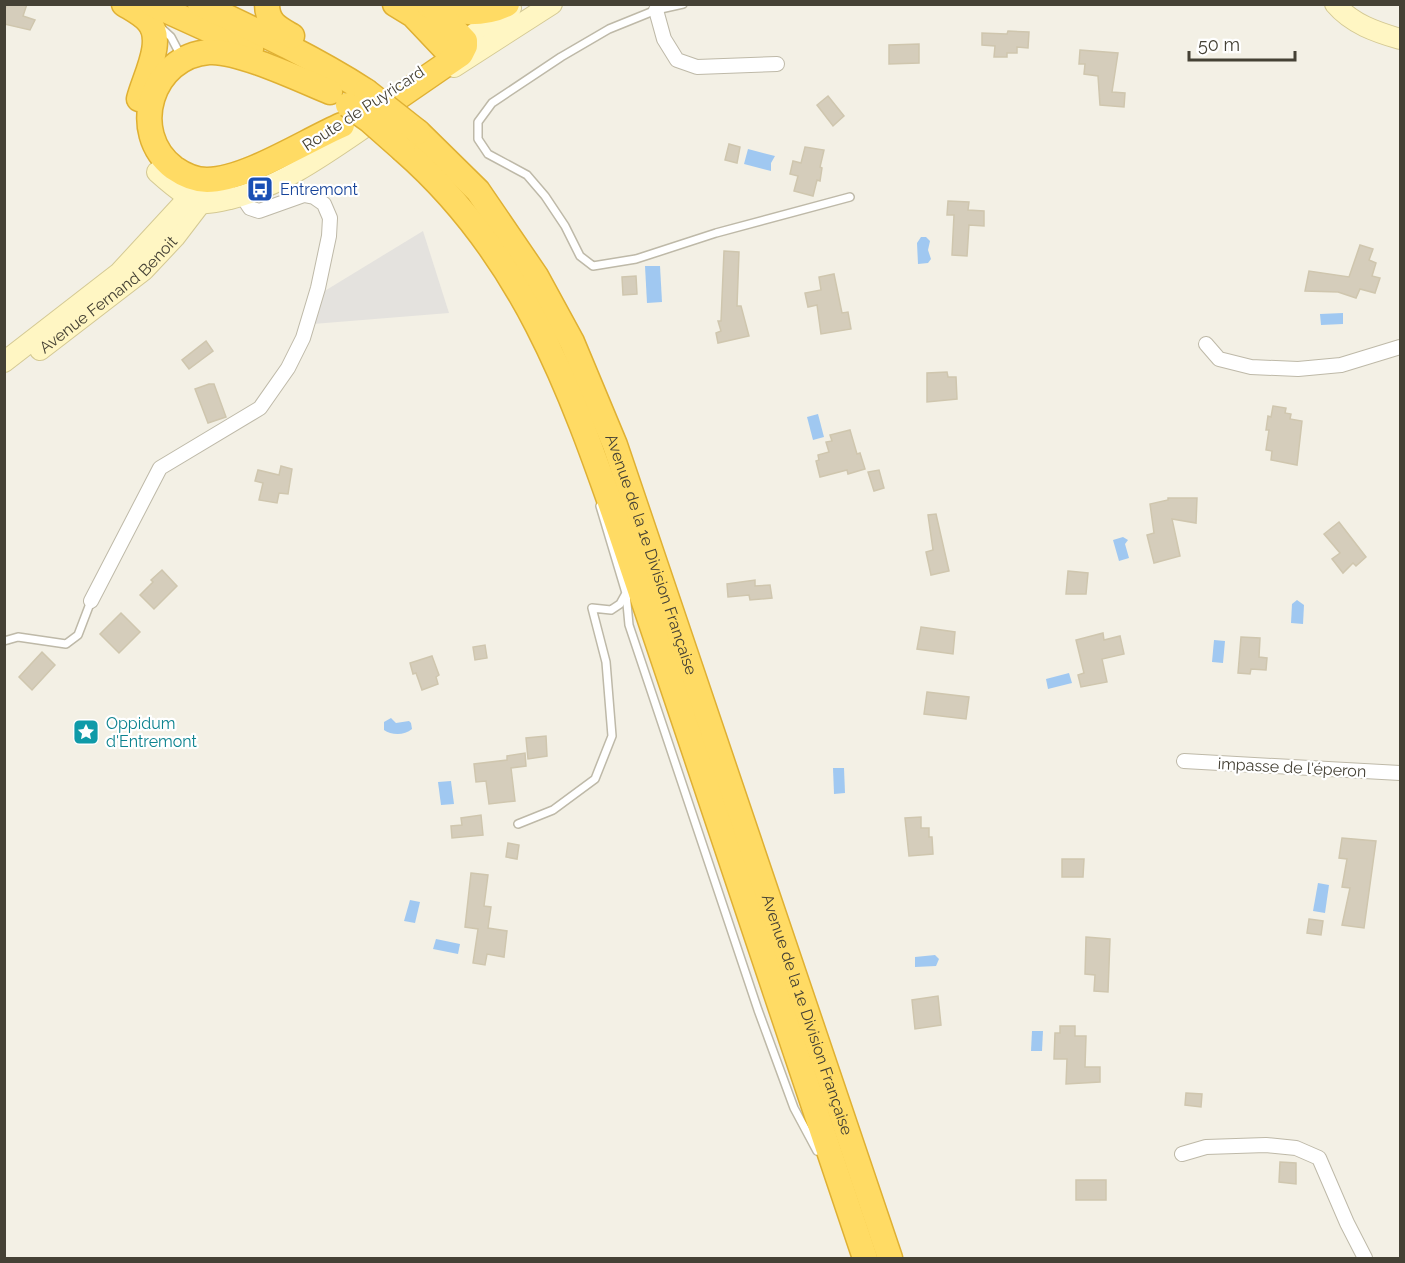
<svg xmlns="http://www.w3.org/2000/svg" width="1405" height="1263" viewBox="0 0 1405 1263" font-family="Raleway,sans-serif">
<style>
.parking{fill:#e4e2de}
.water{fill:#a0c8f1}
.building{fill:#d5cdbb;stroke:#cfc6ae;stroke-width:1.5}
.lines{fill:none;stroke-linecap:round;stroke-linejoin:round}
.lane-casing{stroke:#beb9a8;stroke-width:10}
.street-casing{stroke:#beb9a8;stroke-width:16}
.secondary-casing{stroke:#d4c994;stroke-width:22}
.highway-casing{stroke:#dfb033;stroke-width:27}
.lane{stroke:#fff;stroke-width:7}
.street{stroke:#fff;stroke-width:14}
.secondary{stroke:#fff6c3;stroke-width:20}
.highway{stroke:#ffdb64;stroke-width:24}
.highway-bridge-casing{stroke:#dfb033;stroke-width:27;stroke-linecap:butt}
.highway-bridge{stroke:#ffdb64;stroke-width:24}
.labels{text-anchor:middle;stroke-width:4.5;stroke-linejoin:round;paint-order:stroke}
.street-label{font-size:16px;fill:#454135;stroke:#fff}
.transit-label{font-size:16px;fill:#164399;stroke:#fff;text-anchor:start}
.culture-label{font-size:16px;fill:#0d838f;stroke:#fff;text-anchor:start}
</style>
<rect width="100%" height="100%" fill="#f3f0e5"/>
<path class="parking" d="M423,231L449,313L313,324L323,292Z"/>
<g class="water">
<path d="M748,149L775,156L771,163V171L744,164Z"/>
<path d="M921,237H926L930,241L928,250L931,259L928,263L918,264L917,243Z"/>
<path d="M660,266L662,302L647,303L645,266Z"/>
<path d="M1343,313V324L1321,325L1320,314Z"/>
<path d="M818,414L824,437L813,440L807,417Z"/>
<path d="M1123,537L1128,540L1125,544L1129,558L1119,561L1113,540Z"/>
<path d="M1297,600L1304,605L1303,624L1291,623L1292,604Z"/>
<path d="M1214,640L1225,641L1223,663L1212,662Z"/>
<path d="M1069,673L1072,683L1048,689L1046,679Z"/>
<path d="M391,718L396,723L409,721L411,723L412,729C404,736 391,735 384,730V722Z"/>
<path d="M833,768H844L845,793L834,794Z"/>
<path d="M451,781L454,804L441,805L438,782Z"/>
<path d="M1318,883L1329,885L1325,913L1313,911Z"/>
<path d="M410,900L420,902L415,923L404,921Z"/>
<path d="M436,939L460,944L458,954L433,949Z"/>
<path d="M935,955L939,959L936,966L915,967V957Z"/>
<path d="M1032,1031H1043L1042,1051H1031Z"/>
</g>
<g class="building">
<path d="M7,4H27L23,16L35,20L30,30L4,24V12Z"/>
<path d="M1008,31L1029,32L1028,48L1017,47V53H1007V57H994L995,46L982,45V33L1007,34Z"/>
<path d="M919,44V63L889,64V45Z"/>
<path d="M1080,50L1118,53L1112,92L1125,93L1124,107L1100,105L1098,76L1084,74L1085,64H1079Z"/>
<path d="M828,96L844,116L833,126L817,105Z"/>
<path d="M729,144L740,147L737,163L725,160Z"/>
<path d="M805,147L824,150L820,167L822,168L820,181L817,180L813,196L794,191L798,176L790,174L793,161L801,163Z"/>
<path d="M948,201L969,202L968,210L984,211V226L969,225L967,256L952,255L954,215H947Z"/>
<path d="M1360,245L1373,249L1369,260L1376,263L1372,276L1380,278L1375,293L1360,289L1356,298L1338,292L1305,291L1309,271L1349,277Z"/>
<path d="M724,251L739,252L737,306H741L749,336L718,343L716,333L721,331L718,321H721Z"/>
<path d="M834,274L842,313L848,312L851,329L821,334L817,305L808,307L805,293L821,290L819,277Z"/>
<path d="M636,276L637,294L623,295L622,277Z"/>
<path d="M206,341L213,351L189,369L182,360Z"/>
<path d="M947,372L948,377H956L957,399L927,402V373Z"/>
<path d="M209,384H214L226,417L208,423L195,389Z"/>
<path d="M1273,406L1286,408L1285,413L1291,414L1290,419L1302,421L1297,465L1271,460L1272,451L1266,450L1269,430H1266L1268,416L1271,417Z"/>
<path d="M850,430L857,454L860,453L865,469L848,474L847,470L820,477L816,461L819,460L818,455L829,452L826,442L832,441L830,435Z"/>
<path d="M281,466L292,469L288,494L279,493L277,503L259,500L263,483L255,481L258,470L279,475Z"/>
<path d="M879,470L884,488L874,491L868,472Z"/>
<path d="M1168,498H1197L1196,523L1172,519L1180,556L1154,563L1147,535L1154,533L1150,504L1168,500Z"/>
<path d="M936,514L949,571L931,575L926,552L933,550L928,515Z"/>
<path d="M1339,522L1366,557L1356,566L1353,563L1343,573L1332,559L1340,553L1324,534Z"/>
<path d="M162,570L177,586L154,609L140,595L153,582L151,580Z"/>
<path d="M1068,571L1088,573L1086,594H1066Z"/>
<path d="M755,580V586L770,585L772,598L750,600L749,595L728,597L727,584Z"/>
<path d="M121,613L140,632L119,653L100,634Z"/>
<path d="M921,627L955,632L953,654L917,649Z"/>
<path d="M1103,633L1104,640L1120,636L1124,654L1102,659L1107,682L1081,687L1078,675L1084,673L1076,640Z"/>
<path d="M1241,637L1260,638L1259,657L1267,658L1266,670L1251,669L1250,674L1238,673Z"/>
<path d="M485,645L487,658L475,660L473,647Z"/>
<path d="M42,652L55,665L32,690L19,677Z"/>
<path d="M432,656L439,675L436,677L438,684L422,690L416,673L413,674L410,663Z"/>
<path d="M927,692L969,697L966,719L924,714Z"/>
<path d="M546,736L547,756L528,759L526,738Z"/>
<path d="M525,753L526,766L511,768L515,801L489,804L486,781L476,782L474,764L507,760V756Z"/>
<path d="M481,815L483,835L452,838L451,826L462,825L461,818Z"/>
<path d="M921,817V828H929V837H932L933,854L909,856L905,818Z"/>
<path d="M1342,838L1376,841L1364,928L1342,925L1350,888L1342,887L1347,859L1339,858Z"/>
<path d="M508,843L519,845L517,859L506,857Z"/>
<path d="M1062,859H1084L1083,877H1062Z"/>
<path d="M471,873L488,875L484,906L491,907L488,928L507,931L504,957L487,954L485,965L473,963L478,929L465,927Z"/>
<path d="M1309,919L1323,921L1321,935L1307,933Z"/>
<path d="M1086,937L1110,939L1108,992L1094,991L1095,975L1085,974Z"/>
<path d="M938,996L941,1025L915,1029L912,1000Z"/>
<path d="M1060,1026H1075V1036H1086L1085,1067H1100V1082L1066,1084L1067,1059H1054L1055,1033H1060Z"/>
<path d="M1186,1093L1202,1094L1201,1107L1185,1105Z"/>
<path d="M1280,1162L1296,1163V1184L1279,1182Z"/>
<rect x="1076" y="1180" width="30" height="20"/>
</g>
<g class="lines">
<defs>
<g id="lane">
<path d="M683,4L656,10L609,29L561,57L492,103L478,122V139L488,154L527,175L545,196L565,226L580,256L593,266L636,259L716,233L850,197"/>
<path d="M159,26L171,37L182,58"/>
<path d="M600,506L626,593L629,625L758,1010L794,1108L817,1151"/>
<path d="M4,641L18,637L66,644L78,635L91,601"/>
<path d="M518,824L553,810L595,779L612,736L606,662L592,608L611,610L620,604L625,595"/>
</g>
<g id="street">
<path d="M656,10L664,39L677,60L697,67L777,64"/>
<path d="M1206,344L1219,359L1251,367L1298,369L1341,365L1400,347"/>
<path d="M91,601L160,468L260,408L288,368L303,338L318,288L329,236L330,218L324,204L314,197L304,195L259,211L250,208L242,196"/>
<path d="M1184,761L1400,773"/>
<path d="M1182,1154L1206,1147L1266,1145L1296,1148L1319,1158L1347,1223L1365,1258"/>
</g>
<g id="secondary">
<path d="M1335,4C1352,24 1376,32 1400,39"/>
<path d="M454,48L511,8"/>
<path d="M454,67L552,4"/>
<path d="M157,172C167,181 190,201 202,203C211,204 222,201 230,199C287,185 335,147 383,115"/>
<path id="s1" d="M40,350L144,270L175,237L201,203"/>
<path d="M4,362L119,273L190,196L200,189L224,187"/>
</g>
<g id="highway">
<path d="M124,4C132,9 142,14 148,21C166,40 144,78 139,99"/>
<path d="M152,4L251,49"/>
<path d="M200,4C257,31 313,57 366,91"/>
<path d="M267,4C267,23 278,28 292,36"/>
<path d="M395,4L413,15L448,52"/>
<path d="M429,6C453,13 484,16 507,4"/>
<path d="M330,92C301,80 238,50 209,52C152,56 127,132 174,168C184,175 194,180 207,180C245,180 305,141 342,125"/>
<path d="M368,118L461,54L465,46V41L434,8"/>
<path id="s2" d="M418,132L478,191L536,276L572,342L615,445L890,1258"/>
<path d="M403,150C522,254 570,387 620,531C646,606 671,681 696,756C752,924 809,1091 865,1258"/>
</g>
</defs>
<use href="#lane" class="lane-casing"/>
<use href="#street" class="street-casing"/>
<use href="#secondary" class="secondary-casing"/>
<use href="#highway" class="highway-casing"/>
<use href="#lane" class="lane"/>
<use href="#street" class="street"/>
<use href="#secondary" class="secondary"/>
<use href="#highway" class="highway"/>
<defs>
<g id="highway-bridge">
<path d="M366,91L418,132"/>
<path d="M348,105L369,120L403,150"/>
</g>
</defs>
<use href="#highway-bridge" class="highway-bridge-casing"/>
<use href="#highway-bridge" class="highway-bridge"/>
</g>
<defs>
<symbol id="bus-square" viewBox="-11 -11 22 22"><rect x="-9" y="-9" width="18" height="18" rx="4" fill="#1a4fb4" stroke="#fff"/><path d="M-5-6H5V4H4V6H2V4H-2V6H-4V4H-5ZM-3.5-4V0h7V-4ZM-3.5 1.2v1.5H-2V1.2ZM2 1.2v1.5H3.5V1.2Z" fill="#fff"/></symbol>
<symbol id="sight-square" viewBox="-11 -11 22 22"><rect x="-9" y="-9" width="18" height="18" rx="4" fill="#0f9aa8" stroke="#fff"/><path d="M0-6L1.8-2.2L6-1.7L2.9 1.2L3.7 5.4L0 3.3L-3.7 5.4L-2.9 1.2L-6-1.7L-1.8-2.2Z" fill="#fff"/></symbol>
</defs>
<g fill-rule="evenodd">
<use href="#bus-square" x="245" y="174" width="30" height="30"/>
<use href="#sight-square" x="71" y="717" width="30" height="30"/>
</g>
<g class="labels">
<g class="street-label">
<text transform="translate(363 108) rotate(-33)" y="6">Route de Puyricard</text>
<text dy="6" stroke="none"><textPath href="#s1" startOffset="88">Avenue Fernand Benoit</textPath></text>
<text dy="6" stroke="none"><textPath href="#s2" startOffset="489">Avenue de la 1e Division Française</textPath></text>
<text transform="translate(1292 767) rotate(3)" y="6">impasse de l'éperon</text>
<text dy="6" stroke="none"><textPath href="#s2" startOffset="975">Avenue de la 1e Division Française</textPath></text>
</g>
<g class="transit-label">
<text x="280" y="195">Entremont</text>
</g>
<g class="culture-label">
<text x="106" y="729">Oppidum<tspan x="106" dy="18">d'Entremont</tspan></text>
</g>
</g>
<rect width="1405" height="1263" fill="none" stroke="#454135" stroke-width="12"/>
<path d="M1189 51v9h106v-9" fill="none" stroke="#454135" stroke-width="3"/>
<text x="1198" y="51" font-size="18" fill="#454135" stroke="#ffffff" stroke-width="4.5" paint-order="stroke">50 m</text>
</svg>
